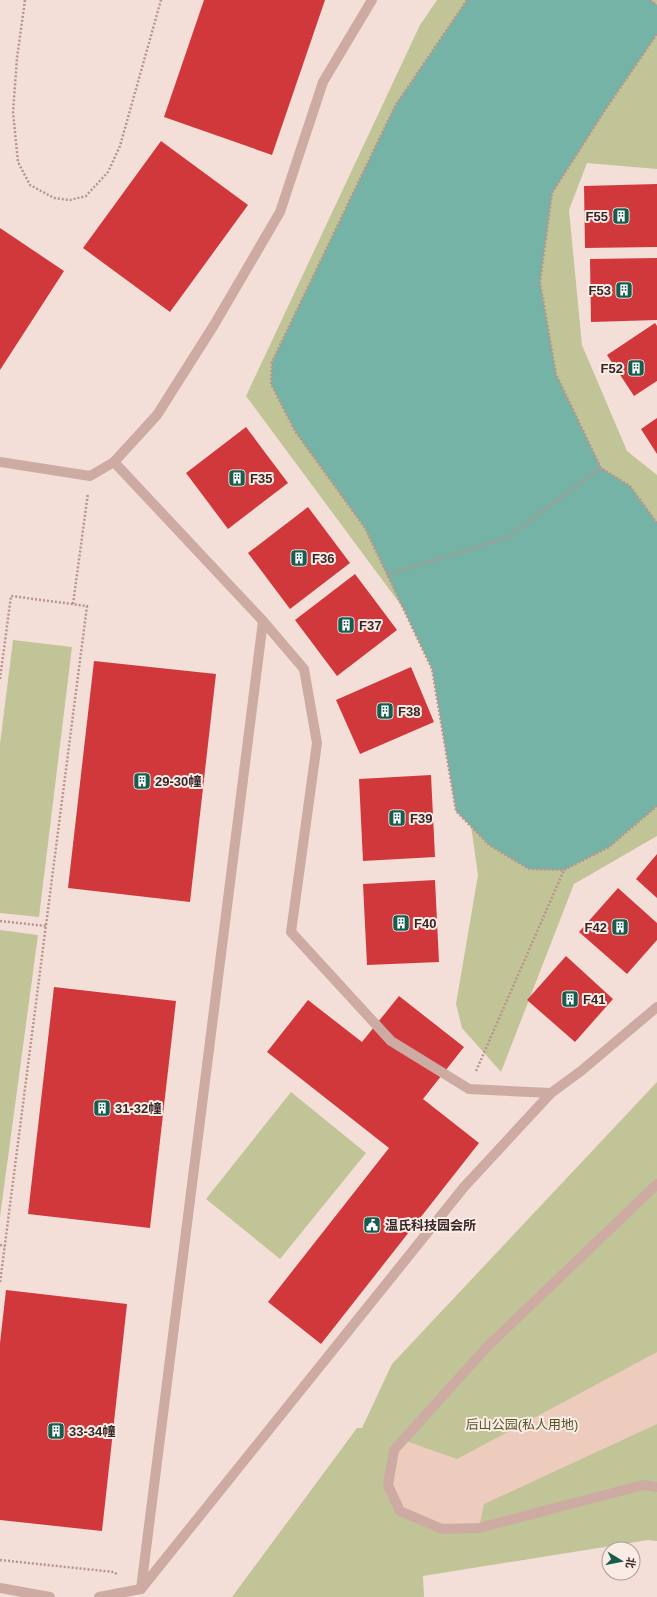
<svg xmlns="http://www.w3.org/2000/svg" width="657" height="1597" viewBox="0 0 657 1597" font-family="Helvetica,'Noto Sans SC',sans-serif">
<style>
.green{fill:#c1c497}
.plaza{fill:#edcbbd}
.water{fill:#74b3a5}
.building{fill:#d1383c}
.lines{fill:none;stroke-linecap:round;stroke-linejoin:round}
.path{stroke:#b9948d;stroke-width:2.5;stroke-dasharray:2 2;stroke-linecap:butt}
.service{stroke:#cdaba3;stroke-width:10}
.labels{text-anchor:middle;stroke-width:4;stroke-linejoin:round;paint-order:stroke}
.poi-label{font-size:13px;font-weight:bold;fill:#372626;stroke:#fbebe5;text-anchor:start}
.park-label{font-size:13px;fill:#535727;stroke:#fbebe5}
</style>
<rect width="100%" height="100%" fill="#f4dfd8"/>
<g class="green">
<path d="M437,0H657V169L587,163L569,210L582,345L627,451L657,475V836L574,884L501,1072L462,1028L456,1004L478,875L449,670L246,396L420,25Z"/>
<path d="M13,640L72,647L39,917L0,913V744Z"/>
<path d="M0,930L38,935L0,1217Z"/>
<path d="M657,1082V1541L648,1540L423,1576L424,1597H232L357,1428H362L392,1364Z"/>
<path d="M291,1092L366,1153L280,1259L206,1199Z"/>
</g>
<path class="plaza" d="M657,1352V1424L484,1504L479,1528L442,1529L400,1511L388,1485L394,1450L403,1440L457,1459Z"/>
<path class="water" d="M467,0H650L657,5V34L605,110L552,193L540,282L556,374L601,468L630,486L657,523V806L609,847L564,870L529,869L489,845L456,811L432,669L365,528L295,431L271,384L272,362L395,106Z"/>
<g class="building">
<path d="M204,0H325L272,155L164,117Z"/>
<path d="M161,141L248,205L170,312L83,248Z"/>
<path d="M657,184V247L585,248L584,186Z"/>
<path d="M0,228L64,271L0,370Z"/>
<path d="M657,258V320L591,322L590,259Z"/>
<path d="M655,323L657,326V381L634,396L607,355Z"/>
<path d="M657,418V454L641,429Z"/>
<path d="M246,427L288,483L228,529L186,473Z"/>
<path d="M308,507L350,563L290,609L248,553Z"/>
<path d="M355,574L397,630L337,676L295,620Z"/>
<path d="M94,661L216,674L190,902L68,888Z"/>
<path d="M411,667L434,722L360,754L336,700Z"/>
<path d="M431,775L435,857L363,861L359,779Z"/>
<path d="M657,854V898L636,879Z"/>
<path d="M435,880L439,962L367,965L363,884Z"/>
<path d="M618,888L657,923V940L627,974L579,932Z"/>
<path d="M566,956L613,999L575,1042L527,1000Z"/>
<path d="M54,987L176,1001L150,1228L28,1214Z"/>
<path d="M399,996L464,1047L423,1099L479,1143L321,1344L268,1302L389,1148L267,1052L308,1000L362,1042Z"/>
<path d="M6,1290L127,1304L102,1531L0,1520V1343Z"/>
</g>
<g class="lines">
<g class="path">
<path d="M25,0L17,58L13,112L18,162L30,185L54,198L70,200L86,196L108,172L120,146L161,0"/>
<path d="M467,0L395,106L272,362L271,384L295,431L365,528L432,669L456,811L489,845L529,869L564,870L609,847L657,806"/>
<path d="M650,0L657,5"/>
<path d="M657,34L605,110L552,193L540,282L556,374L601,468L630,486L657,523"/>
<path d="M387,575L506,538L601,468"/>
<path d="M73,604L88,493"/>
<path d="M0,679L11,596L87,606L0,1283"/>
<path d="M0,921L46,926"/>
<path d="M476,1071L564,870"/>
<path d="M0,1245L5,1246"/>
<path d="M0,1560L114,1572L118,1575"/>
</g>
<g class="service">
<path d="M0,462L90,476L114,462L157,415L214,325L280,212L323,82L372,0"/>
<path d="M114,462L263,621L304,669L317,743L291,932L391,1041L469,1089L551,1093"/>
<path d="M657,1184L487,1347L394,1450L388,1485L400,1511L442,1529L479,1528L643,1485L657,1487"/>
<path d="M0,1588L50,1597"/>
<path d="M141,1589L263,621"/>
<path d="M99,1597L141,1589L464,1187L551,1093L581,1071L657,1007"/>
</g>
</g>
<defs>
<symbol id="building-square" viewBox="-11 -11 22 22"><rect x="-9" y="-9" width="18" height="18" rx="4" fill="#175c4e" stroke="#fbebe5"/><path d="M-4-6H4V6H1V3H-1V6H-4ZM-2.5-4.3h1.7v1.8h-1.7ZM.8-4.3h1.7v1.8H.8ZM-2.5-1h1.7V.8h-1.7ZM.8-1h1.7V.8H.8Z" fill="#fff"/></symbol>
<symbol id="civic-square" viewBox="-11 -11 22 22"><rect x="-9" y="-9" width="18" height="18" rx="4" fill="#175c4e" stroke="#fbebe5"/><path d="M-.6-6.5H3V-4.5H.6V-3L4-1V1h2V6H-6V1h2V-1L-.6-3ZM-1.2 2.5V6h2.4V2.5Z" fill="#fff"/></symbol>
</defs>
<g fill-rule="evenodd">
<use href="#building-square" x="611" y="206" width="20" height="20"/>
<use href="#building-square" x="614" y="280" width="20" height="20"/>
<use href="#building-square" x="626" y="358" width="20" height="20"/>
<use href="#building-square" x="227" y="468" width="20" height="20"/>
<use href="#building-square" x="289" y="548" width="20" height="20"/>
<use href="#building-square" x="336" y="615" width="20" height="20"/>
<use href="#building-square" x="375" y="701" width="20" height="20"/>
<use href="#building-square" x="132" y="771" width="20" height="20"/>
<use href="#building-square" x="387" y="808" width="20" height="20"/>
<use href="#building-square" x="391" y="913" width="20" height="20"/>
<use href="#building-square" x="610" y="917" width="20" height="20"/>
<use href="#building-square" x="560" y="989" width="20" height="20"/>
<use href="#building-square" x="92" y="1098" width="20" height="20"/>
<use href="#civic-square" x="362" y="1215" width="20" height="20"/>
<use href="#building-square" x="46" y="1421" width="20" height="20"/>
</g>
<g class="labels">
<g class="poi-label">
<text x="608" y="221" text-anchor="end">F55</text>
<text x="611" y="295" text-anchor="end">F53</text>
<text x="623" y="373" text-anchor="end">F52</text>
<text x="250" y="483">F35</text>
<text x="312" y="563">F36</text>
<text x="359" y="630">F37</text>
<text x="398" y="716">F38</text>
<text x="155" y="786">29-30幢</text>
<text x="410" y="823">F39</text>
<text x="414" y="928">F40</text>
<text x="607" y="932" text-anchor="end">F42</text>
<text x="583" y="1004">F41</text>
<text x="115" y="1113">31-32幢</text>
<text x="385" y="1230">温氏科技园会所</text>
<text x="69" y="1436">33-34幢</text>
</g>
<g class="park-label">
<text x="522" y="1429">后山公园(私人用地)</text>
</g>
</g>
<g transform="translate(621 1561) rotate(100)"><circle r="19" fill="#fbebe5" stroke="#ad9c99"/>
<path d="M0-3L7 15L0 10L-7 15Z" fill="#175c4e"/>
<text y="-6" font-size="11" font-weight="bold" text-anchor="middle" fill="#372626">北</text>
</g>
</svg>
